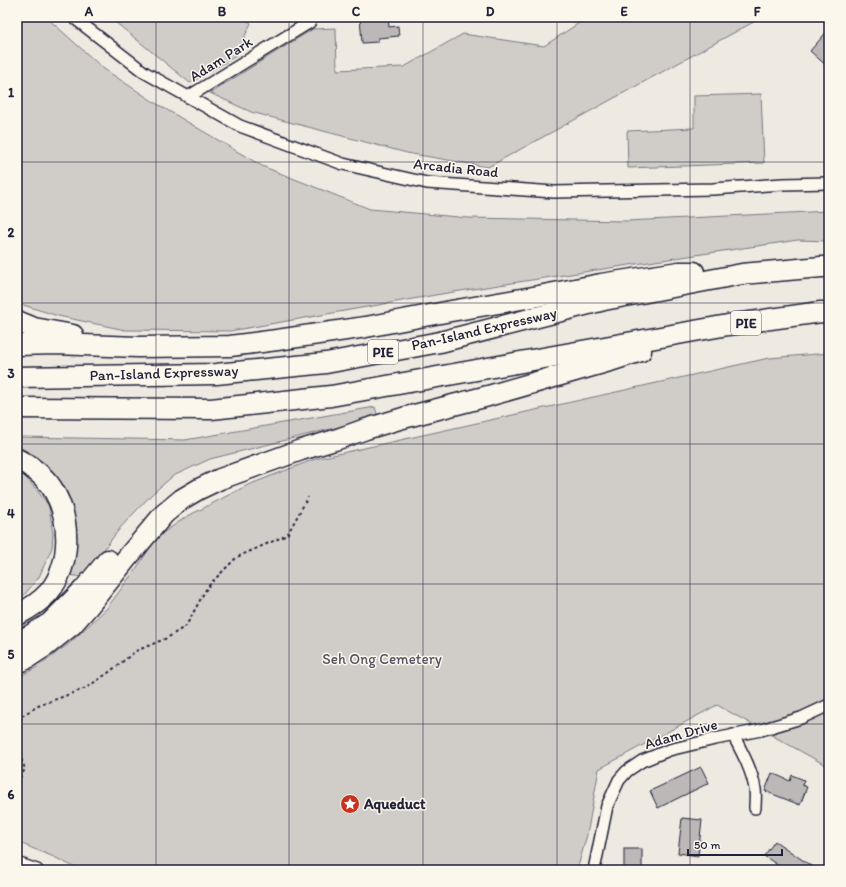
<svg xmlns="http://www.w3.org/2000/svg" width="846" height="887" viewBox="0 0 846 887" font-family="Itim,sans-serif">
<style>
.green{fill:#d0cdc9;stroke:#797882}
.building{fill:#bcb8b8;stroke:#22223b}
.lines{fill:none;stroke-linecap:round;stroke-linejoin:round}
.minor-casing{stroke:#22223b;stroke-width:14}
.motorway-casing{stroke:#22223b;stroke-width:23}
.path{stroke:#22223b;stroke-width:2;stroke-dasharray:3 3;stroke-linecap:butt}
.minor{stroke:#fbf7ec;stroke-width:11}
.motorway{stroke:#fbf7ec;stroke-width:20}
.grid{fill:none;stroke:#22223b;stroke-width:1;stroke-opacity:0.55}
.labels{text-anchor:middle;stroke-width:3;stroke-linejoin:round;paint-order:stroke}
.shield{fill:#fbf7ec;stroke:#636270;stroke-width:1}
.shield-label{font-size:14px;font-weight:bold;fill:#22223b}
.street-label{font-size:15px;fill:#22223b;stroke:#fbf7ec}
.park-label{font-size:15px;fill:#565566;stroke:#fbf7ec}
.poi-label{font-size:15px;font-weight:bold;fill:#22223b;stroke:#fbf7ec;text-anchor:start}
.neatline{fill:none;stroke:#22223b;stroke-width:1.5}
.grid-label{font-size:13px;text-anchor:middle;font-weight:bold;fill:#22223b}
</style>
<rect width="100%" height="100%" fill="#eeeae2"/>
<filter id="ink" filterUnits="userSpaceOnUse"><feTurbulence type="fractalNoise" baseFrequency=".025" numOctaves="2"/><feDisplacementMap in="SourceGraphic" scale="8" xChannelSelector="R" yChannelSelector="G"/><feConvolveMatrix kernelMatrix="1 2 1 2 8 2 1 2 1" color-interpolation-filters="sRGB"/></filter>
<g filter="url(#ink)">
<g class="green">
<path d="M17,17H46L104,69L157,104L262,166L370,209L469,218L627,221L829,211V241L798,240L675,258L447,293L230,331L125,330L58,316L17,303Z"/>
<path d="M109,17H242L251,23L236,56L190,83Z"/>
<path d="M588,17H758L759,19L488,167L407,153L251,112L210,93L313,29L336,28L337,70L404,67L463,34L544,46Z"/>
<path d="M761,94L764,163L628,168L627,131L694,128V96Z"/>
<path d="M829,353V767L717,705L599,769L587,835L577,870H80L54,857L17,842V678L39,666L71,642L107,608L138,566L157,537L186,517L248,485L315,459L769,358Z"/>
<path d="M375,407L378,417L210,459L173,476L153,493L121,527L83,577L68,575L74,549V515L60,481L36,456L19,447L20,437L185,440Z"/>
<path d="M17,470L20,471L36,489L49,506L53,534L52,548L39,577L20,600L17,602Z"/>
</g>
<g class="building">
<path d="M360,17H388L389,27L398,26L399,36L378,38V42L362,43Z"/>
<path d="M829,29V68L810,51Z"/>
<path d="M701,767L709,783L658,808L650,791Z"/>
<path d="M772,773L790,781L792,775L804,780L802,785L807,787L800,805L765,791Z"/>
<path d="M682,818L702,820L698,856L678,853Z"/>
<path d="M775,841L817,870H785L764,856Z"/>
<rect x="624" y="849" width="18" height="21"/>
</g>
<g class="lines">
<defs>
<g id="minor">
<path d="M73,17L144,72L240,126L343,164L427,183L554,192L713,189L783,184L829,183"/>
<path d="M188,97L310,22"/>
<path d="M733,735C742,752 752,770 755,789C756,795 755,802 755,808"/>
<path d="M17,863L37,870"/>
<path d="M594,870L607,806L619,780L627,771L642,761L669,750L715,739L761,730L801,718L829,705"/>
</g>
<g id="motorway">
<path d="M17,321L34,328L73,335"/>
<path d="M17,345L55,344L138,347L230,346L277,340L366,327L451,311L533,297L601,284L679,272H694"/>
<path d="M17,377L216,374L326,363L440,342L604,300L742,274L821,267H829"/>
<path d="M17,408L211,409L331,396L728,325L821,312L829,313"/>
<path d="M17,459C30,465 44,476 52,488C71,518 72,563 49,592C40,602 29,609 17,615"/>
<path d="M17,642L29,636L50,623L84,589L108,560"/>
<path d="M17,663L24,660L47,645L72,625L87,608L127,558L164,514L182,499L199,489L220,479L301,450L335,440L366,429L403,418L488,396L610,361L641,351"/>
</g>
</defs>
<use href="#minor" class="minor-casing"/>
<use href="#motorway" class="motorway-casing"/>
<g class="path">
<path d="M17,719L38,706L86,688L108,673L136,651L167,638L186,626L205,591L211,583L237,557L287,535L308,497"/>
<path d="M17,748L25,769L17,783"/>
</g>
<use href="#minor" class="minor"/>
<use href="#motorway" class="motorway"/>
</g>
</g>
<path class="grid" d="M156,17V870M289,17V870M423,17V870M557,17V870M690,17V870M17,162H829M17,303H829M17,444H829M17,584H829M17,724H829"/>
<defs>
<symbol id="sight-disc" viewBox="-11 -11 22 22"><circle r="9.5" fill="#c8321e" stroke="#fbf7ec"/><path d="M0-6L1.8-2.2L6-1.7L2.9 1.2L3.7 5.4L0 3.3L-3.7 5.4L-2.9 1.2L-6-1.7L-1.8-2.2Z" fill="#fff"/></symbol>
</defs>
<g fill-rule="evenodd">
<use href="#sight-disc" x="339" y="793" width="22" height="22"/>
</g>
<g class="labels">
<g class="shield">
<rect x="731" y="311" width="30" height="24" rx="3"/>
<rect x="368" y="340" width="30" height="24" rx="3"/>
</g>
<g class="shield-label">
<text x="746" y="328">PIE</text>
<text x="383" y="357">PIE</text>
</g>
<g class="street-label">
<text transform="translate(221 59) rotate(-32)" y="5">Adam Park</text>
<text transform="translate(456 168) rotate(6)" y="5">Arcadia Road</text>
<text transform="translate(484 329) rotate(-13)" y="5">Pan-Island Expressway</text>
<text transform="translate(164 373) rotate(-2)" y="5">Pan-Island Expressway</text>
<text transform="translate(681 734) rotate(-16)" y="5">Adam Drive</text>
</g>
<g class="park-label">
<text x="382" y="664">Seh Ong Cemetery</text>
</g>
<g class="poi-label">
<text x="364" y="809">Aqueduct</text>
</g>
</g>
<rect width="846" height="887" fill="none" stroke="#fbf7ec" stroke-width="44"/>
<path d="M688 849v6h94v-6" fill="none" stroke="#22223b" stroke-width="2"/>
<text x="694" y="849" font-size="12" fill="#22223b" stroke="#fbf7ec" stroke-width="3" paint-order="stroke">50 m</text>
<rect x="22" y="22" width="802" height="843" class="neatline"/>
<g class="grid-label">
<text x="89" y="16">A</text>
<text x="222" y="16">B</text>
<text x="356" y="16">C</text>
<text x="490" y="16">D</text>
<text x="624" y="16">E</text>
<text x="757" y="16">F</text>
<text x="11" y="97">1</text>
<text x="11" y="237">2</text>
<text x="11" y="378">3</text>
<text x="11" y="518">4</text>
<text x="11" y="659">5</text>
<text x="11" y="799">6</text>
</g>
</svg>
